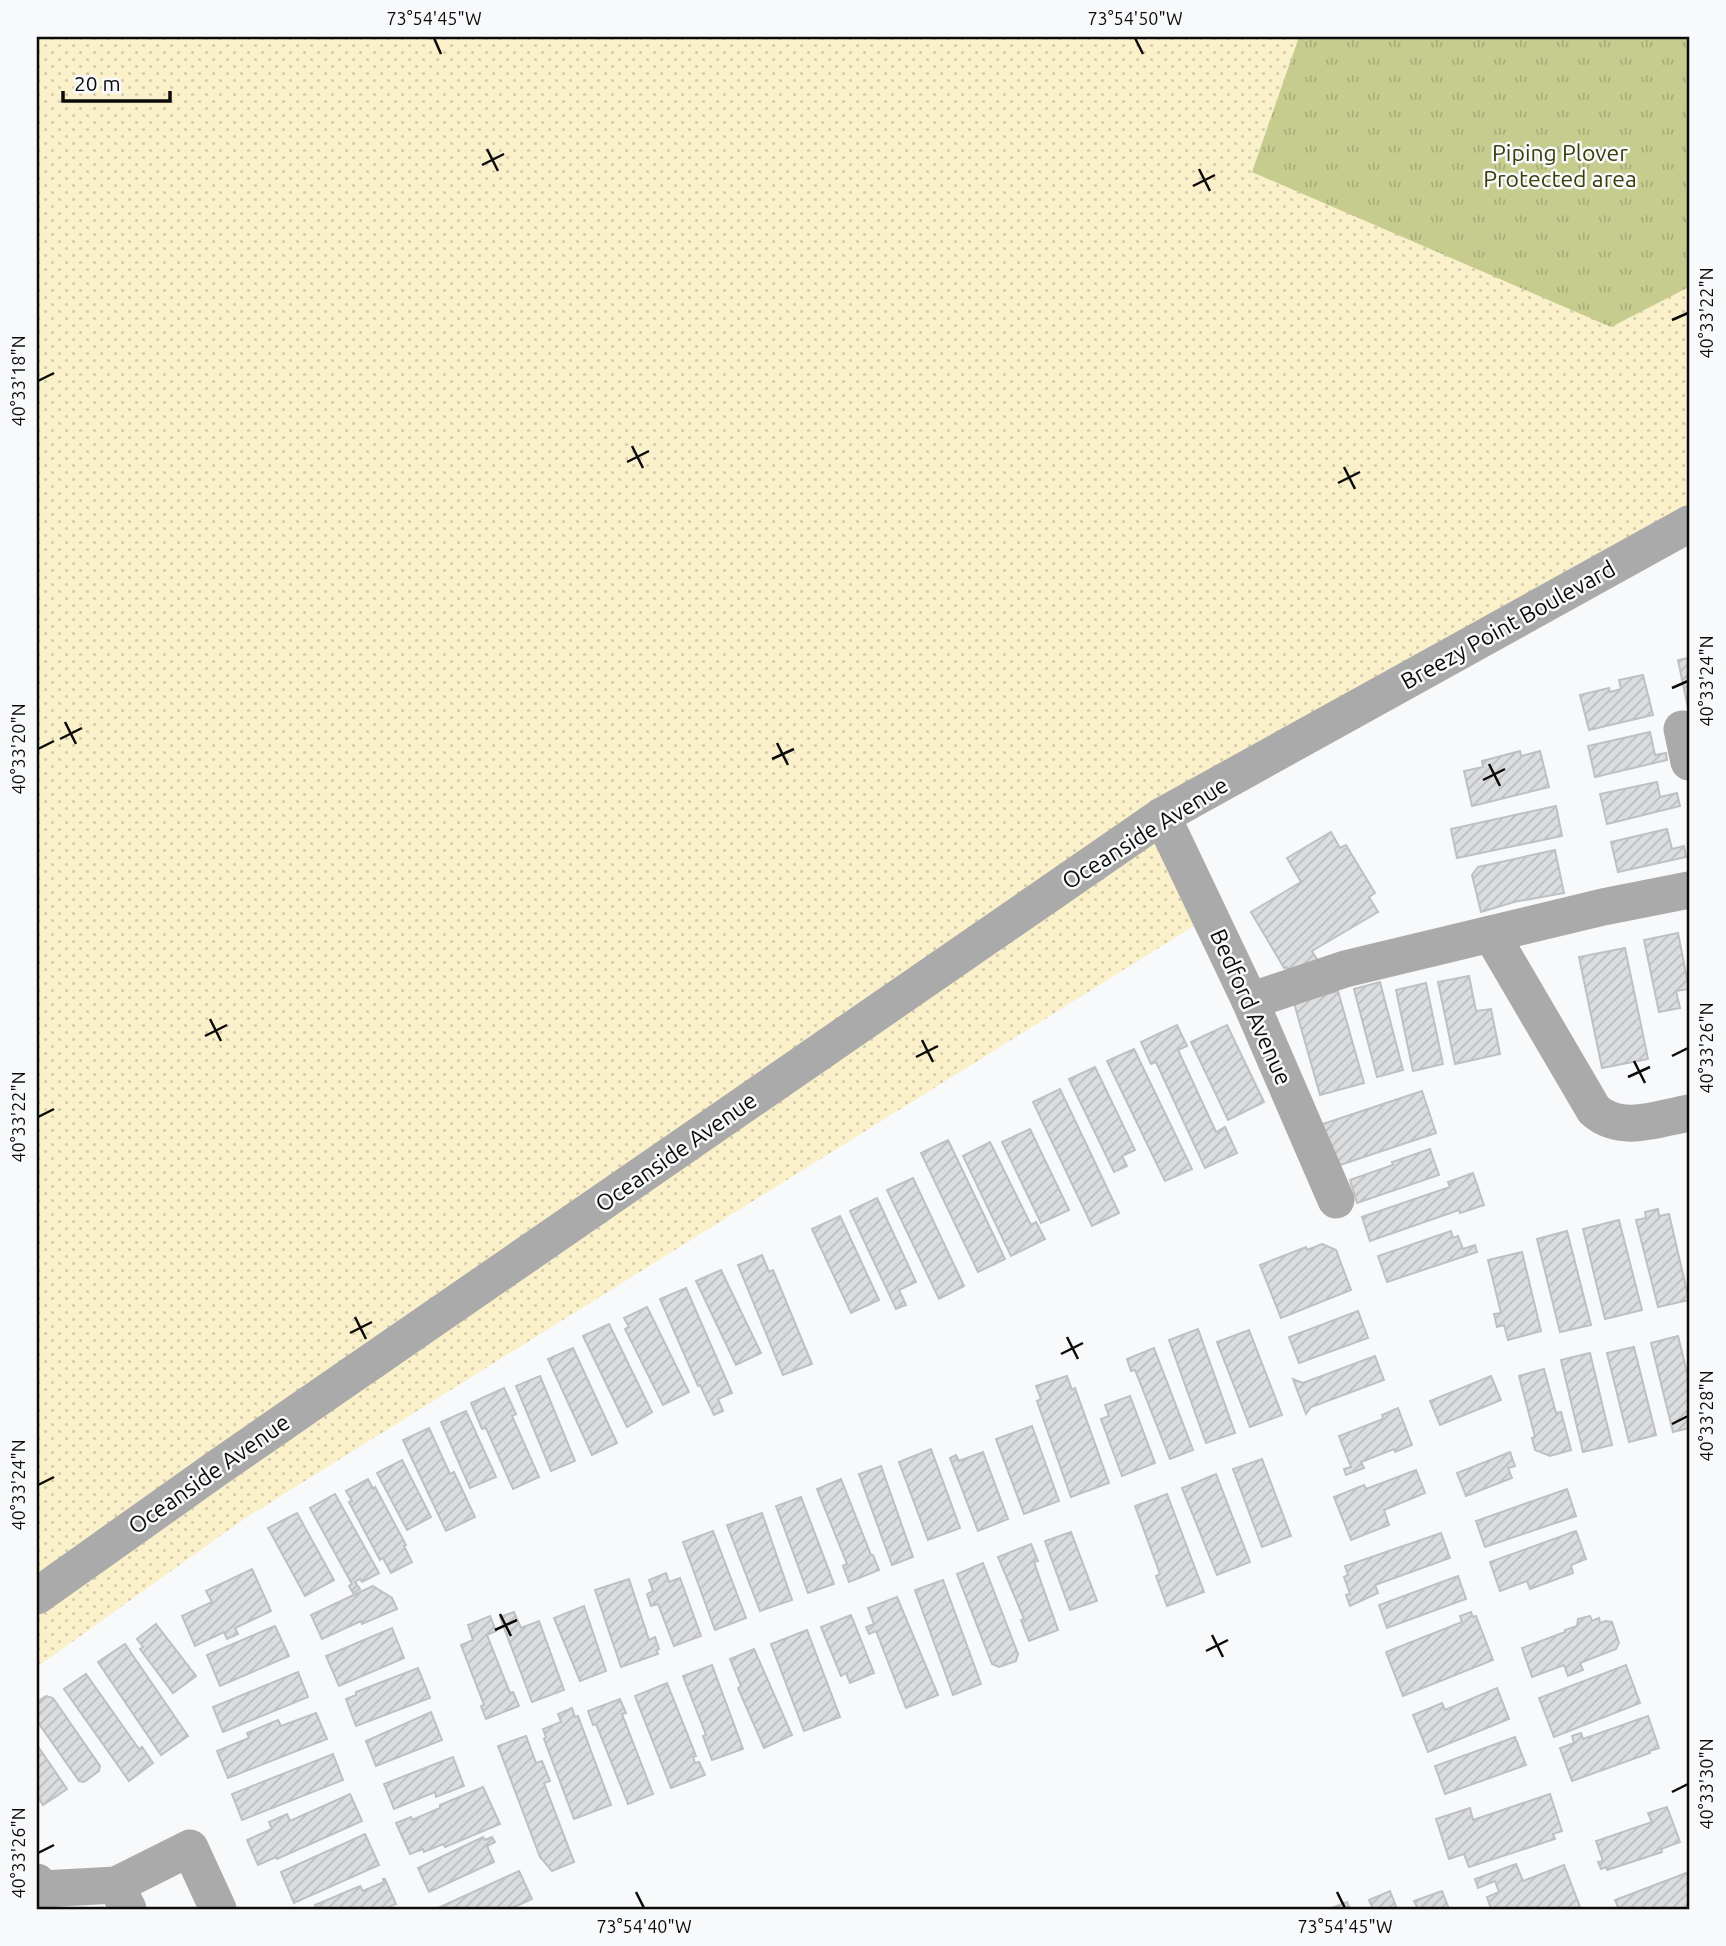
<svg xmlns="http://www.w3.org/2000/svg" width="1726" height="1946" viewBox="0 0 1726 1946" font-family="Ubuntu,sans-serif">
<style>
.sand{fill:url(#sand-dots)}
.park{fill:url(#park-tufts)}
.building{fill:url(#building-hatch);stroke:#bfc0c2;stroke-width:2}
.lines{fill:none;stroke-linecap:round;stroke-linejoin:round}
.minor{stroke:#abaaaa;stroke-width:37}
.ticks{fill:none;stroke:#0b0b0c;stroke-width:2.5}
.labels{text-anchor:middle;stroke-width:5;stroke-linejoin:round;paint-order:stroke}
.park-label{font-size:23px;fill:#3a3e09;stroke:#f8f9fb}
.street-label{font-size:23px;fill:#0b0b0c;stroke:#f8f9fb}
.neatline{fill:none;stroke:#0b0b0c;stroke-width:2.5}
.ticks-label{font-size:18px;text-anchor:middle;fill:#0b0b0c}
</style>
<defs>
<pattern id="sand-dots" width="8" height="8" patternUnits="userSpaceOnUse" patternTransform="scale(1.75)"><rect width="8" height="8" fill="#faf0ca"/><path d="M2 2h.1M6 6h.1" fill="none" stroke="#d5ccac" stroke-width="1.8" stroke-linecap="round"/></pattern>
<pattern id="park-tufts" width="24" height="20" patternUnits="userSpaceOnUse" patternTransform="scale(1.75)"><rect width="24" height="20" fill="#c5cc8e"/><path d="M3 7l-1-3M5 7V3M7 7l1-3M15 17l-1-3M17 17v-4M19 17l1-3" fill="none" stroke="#a8ae79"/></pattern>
<pattern id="building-hatch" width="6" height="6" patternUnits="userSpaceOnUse" patternTransform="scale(1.75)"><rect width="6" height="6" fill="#dbdddf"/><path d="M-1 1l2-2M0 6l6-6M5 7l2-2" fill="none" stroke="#bbbcbe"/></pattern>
</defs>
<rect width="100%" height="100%" fill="#f8f9fb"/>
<path class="sand" d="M37,37H1689V515L1144,820L1197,924L244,1519L37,1667Z"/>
<path class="park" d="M1299,37H1689V287L1611,327L1252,172Z"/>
<g class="building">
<path d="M1689,658V707L1688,708L1678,660Z"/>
<path d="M1643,675L1653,715L1589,730L1580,695L1609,688L1610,692L1621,689L1619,680Z"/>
<path d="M1650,732L1655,755L1666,753L1667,760L1595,777L1588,746Z"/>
<path d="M1520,751L1521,756L1540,751L1549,787L1472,806L1464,771L1483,767L1482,761Z"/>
<path d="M1657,782L1660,797L1677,793L1680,806L1607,824L1600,794Z"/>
<path d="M1556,806L1562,836L1457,858L1451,829Z"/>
<path d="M1667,829L1672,849L1684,846L1686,857L1618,872L1611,842Z"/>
<path d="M1331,832L1340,848L1346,845L1375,893L1369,897L1378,912L1312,951L1318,961L1292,976L1286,967L1284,968L1251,912L1301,882L1287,858Z"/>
<path d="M1555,850L1564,893L1514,902L1481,912L1472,875L1478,867Z"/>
<path d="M1678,933L1689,989L1676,991L1680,1008L1659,1012L1644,940Z"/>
<path d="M1625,948L1648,1059L1602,1068L1579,957Z"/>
<path d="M1469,976L1476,1011L1491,1009L1500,1054L1455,1064L1438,982Z"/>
<path d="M1380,982L1403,1070L1377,1077L1354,989Z"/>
<path d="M1426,983L1443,1064L1413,1071L1396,990Z"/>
<path d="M1338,991L1364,1083L1320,1095L1294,1003Z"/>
<path d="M1177,1025L1187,1046L1178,1050L1216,1132L1225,1127L1237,1153L1205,1168L1156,1062L1151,1064L1141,1042Z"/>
<path d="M1227,1025L1264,1102L1228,1120L1191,1042Z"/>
<path d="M1134,1049L1192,1169L1165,1181L1107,1061Z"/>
<path d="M1095,1067L1135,1150L1122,1156L1127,1166L1114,1172L1069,1079Z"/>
<path d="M1060,1089L1119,1213L1092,1226L1033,1102Z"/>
<path d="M1422,1091L1436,1133L1331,1168L1317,1126Z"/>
<path d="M1030,1129L1069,1210L1041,1223L1002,1142Z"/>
<path d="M948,1140L1005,1259L978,1272L921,1153Z"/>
<path d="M990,1142L1031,1225L1036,1222L1045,1239L1011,1256L963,1156Z"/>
<path d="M1430,1149L1439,1175L1357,1203L1350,1180L1393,1165L1392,1162Z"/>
<path d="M1473,1173L1484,1205L1460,1213L1459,1210L1370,1241L1362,1217L1450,1187L1448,1182Z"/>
<path d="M913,1178L964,1286L939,1299L887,1190Z"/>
<path d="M877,1198L916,1282L899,1290L906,1305L896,1309L850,1211Z"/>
<path d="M1658,1209L1659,1216L1669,1214L1689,1300L1658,1307L1636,1220L1646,1218L1645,1212Z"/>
<path d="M840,1216L879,1300L851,1313L812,1229Z"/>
<path d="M1619,1220L1642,1310L1605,1319L1583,1229Z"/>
<path d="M1451,1231L1453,1238L1458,1236L1463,1249L1475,1245L1477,1252L1387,1282L1378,1256Z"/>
<path d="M1567,1231L1591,1325L1560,1332L1537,1239Z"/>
<path d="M1322,1244L1336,1250L1351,1290L1281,1318L1260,1265L1306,1247L1307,1250Z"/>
<path d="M1522,1252L1541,1331L1508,1340L1504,1325L1497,1327L1494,1314L1501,1313L1488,1260Z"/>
<path d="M762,1255L769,1272L773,1270L812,1364L783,1375L738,1265Z"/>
<path d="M721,1270L761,1353L736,1365L696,1281Z"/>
<path d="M686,1288L732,1393L718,1399L723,1411L714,1415L700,1385L698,1386L660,1299Z"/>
<path d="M647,1307L689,1392L663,1405L625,1329L629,1327L624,1318Z"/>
<path d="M1358,1311L1368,1338L1299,1363L1289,1337Z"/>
<path d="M609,1324L652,1412L627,1427L583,1336Z"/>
<path d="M1198,1329L1235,1433L1206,1443L1169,1340Z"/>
<path d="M1249,1330L1282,1415L1250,1427L1217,1342Z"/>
<path d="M1678,1336L1689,1381V1428L1673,1432L1651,1343Z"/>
<path d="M1634,1347L1656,1435L1629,1442L1607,1353Z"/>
<path d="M573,1348L617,1443L592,1455L548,1359Z"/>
<path d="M1154,1348L1193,1450L1170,1459L1135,1370L1131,1371L1127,1359Z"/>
<path d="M1590,1353L1612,1445L1583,1452L1561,1360Z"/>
<path d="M1375,1356L1384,1380L1311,1407L1306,1414L1293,1379L1303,1383Z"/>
<path d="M1544,1369L1556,1413L1561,1412L1571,1450L1550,1456L1535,1450L1532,1438L1535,1437L1519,1376Z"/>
<path d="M540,1376L575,1461L551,1471L516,1386Z"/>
<path d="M1067,1376L1072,1390L1075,1388L1109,1483L1071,1497L1039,1407L1037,1401L1041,1399L1036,1386Z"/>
<path d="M1491,1376L1501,1400L1440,1425L1430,1401Z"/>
<path d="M504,1388L516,1414L512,1416L539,1477L513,1489L486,1428L482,1429L471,1403Z"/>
<path d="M1130,1396L1155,1463L1122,1476L1101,1419L1109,1416L1105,1405Z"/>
<path d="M1398,1408L1412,1445L1395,1452L1394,1449L1361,1462L1364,1468L1346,1475L1344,1469L1351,1467L1339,1436L1383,1419L1382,1415Z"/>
<path d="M466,1411L496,1477L470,1488L441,1422Z"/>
<path d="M1032,1426L1059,1501L1024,1514L996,1439Z"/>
<path d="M429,1428L450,1474L454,1472L475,1517L446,1531L403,1440Z"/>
<path d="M931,1449L960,1528L928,1540L899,1462Z"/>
<path d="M983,1452L1008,1519L978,1531L950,1458L956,1455L959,1461Z"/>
<path d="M1510,1452L1515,1466L1508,1468L1512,1478L1466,1496L1457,1473Z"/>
<path d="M1262,1459L1291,1536L1262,1547L1233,1469Z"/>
<path d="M402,1460L431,1517L407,1530L377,1473Z"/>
<path d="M881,1466L913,1557L892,1565L859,1474Z"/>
<path d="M1416,1470L1425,1493L1384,1510L1389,1525L1351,1540L1334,1497L1364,1485L1366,1489Z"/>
<path d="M1216,1474L1250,1562L1217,1575L1182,1488Z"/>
<path d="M368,1479L373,1489L375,1487L406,1545L404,1546L412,1562L391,1573L383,1558L380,1560L349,1502L352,1501L346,1491Z"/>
<path d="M841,1479L871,1555H873L879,1570L849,1582L843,1566L847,1564L817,1489Z"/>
<path d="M1567,1489L1576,1516L1485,1547L1476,1521Z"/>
<path d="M335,1494L379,1573L362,1582L360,1579L355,1582L360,1589L353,1593L349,1586L352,1584L310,1508Z"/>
<path d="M1167,1494L1204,1592L1167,1606L1156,1576L1160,1574L1135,1506Z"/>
<path d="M801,1497L834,1584L808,1593L776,1506Z"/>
<path d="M297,1513L334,1580L305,1596L268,1528Z"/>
<path d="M762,1513L792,1600L760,1611L727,1525Z"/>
<path d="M713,1531L746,1618L715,1630L683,1542Z"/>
<path d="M1576,1531L1586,1559L1571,1565L1573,1573L1530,1589L1527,1581L1500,1591L1490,1562Z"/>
<path d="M1071,1532L1097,1601L1070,1610L1045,1541Z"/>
<path d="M1441,1533L1450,1558L1375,1585L1378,1593L1350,1606L1346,1595L1350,1594L1344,1577L1348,1575L1345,1566Z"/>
<path d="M1031,1544L1038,1561L1034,1562L1058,1630L1029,1641L1021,1620L1024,1619L998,1557Z"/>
<path d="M983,1563L1018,1654L1016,1661L999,1667L992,1664L957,1574Z"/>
<path d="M252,1569L271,1611L235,1628L238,1634L227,1639L224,1632L195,1646L182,1616L212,1602L206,1591Z"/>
<path d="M666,1573L669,1582L680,1578L701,1636L674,1646L658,1604L651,1606L647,1594L653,1591L649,1580Z"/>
<path d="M1458,1576L1466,1599L1387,1628L1379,1605Z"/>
<path d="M629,1579L649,1640L655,1637L659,1649L656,1650L658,1654L621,1667L595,1590Z"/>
<path d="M943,1580L981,1684L953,1695L915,1590Z"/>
<path d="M373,1586L392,1598L397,1609L362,1624L361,1621L322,1639L311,1615Z"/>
<path d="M897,1597L938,1695L906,1708L876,1631L869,1634L866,1627L874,1624L868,1608Z"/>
<path d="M584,1606L606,1671L580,1681L554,1618Z"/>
<path d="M514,1612L521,1628L539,1621L564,1690L532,1702L500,1617Z"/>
<path d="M1471,1612L1473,1617L1476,1616L1493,1660L1403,1696L1386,1652L1462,1622L1460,1616Z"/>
<path d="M851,1615L874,1673L850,1683L846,1673L841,1676L821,1627Z"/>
<path d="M490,1616L496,1631L487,1635L510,1693L513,1692L519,1706L486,1719L481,1706L484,1705L461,1645L473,1640L468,1625Z"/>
<path d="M1590,1616L1592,1621L1599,1618L1600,1623L1606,1621L1612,1622L1619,1643L1616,1649L1580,1663L1583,1670L1568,1676L1564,1665L1532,1677L1522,1648L1565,1632V1630L1577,1626L1578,1619Z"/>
<path d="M156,1624L196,1676L173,1693L140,1649L143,1647L137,1639Z"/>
<path d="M275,1626L289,1656L220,1686L207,1655Z"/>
<path d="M392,1628L404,1658L339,1686L326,1656Z"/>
<path d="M807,1630L840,1717L804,1731L771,1644Z"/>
<path d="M125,1644L188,1736L161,1755L98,1662Z"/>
<path d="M754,1649L792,1735L764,1748L738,1688L741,1686L730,1659Z"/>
<path d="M712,1665L743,1749L712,1760L703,1736L706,1735L683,1676Z"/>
<path d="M1626,1665L1640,1703L1554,1737L1539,1698Z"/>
<path d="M418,1668L430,1698L356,1726L346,1699L356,1695V1692Z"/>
<path d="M298,1672L308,1697L223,1732L213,1707Z"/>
<path d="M86,1674L139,1749L142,1747L153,1763L129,1781L64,1689Z"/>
<path d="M667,1683L696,1756L693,1757L695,1763L699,1762L705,1775L671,1788L635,1696Z"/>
<path d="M1497,1688L1509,1719L1428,1752L1413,1715L1442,1703L1445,1710Z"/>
<path d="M46,1696L53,1698L100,1766L99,1771L84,1782L79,1781L37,1721V1702Z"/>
<path d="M620,1699L626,1713L622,1714L653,1794L628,1804L596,1724L593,1725L588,1711Z"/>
<path d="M572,1708L575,1717L578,1716L611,1805L574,1819L544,1739L546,1737L543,1729L561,1722L558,1714Z"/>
<path d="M431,1712L442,1740L376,1766L366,1741Z"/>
<path d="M316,1713L327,1739L228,1778L217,1751L249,1738L247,1733L278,1720L281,1726Z"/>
<path d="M1648,1716L1659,1748L1649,1751L1650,1753L1572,1781L1560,1748L1574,1743L1572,1736L1581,1733L1583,1739Z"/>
<path d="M526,1736L536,1763L542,1761L550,1781L544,1783L574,1862L552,1871L540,1857L498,1746Z"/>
<path d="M1515,1737L1526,1765L1445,1794L1435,1766Z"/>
<path d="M37,1745L67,1789L43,1805L37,1795Z"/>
<path d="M333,1754L343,1780L242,1820L232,1794Z"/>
<path d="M453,1757L464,1786L436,1797L435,1792L394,1809L384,1784Z"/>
<path d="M483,1787L500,1824L445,1847L443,1844L424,1852L423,1849L410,1854L396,1823L411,1817L412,1820L440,1808V1805Z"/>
<path d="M350,1794L362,1821L277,1859L276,1857L258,1865L247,1840L272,1829L269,1822L287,1814L290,1821Z"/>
<path d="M1550,1794L1562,1831L1553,1834L1555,1839L1469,1867L1464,1854L1449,1859L1436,1819L1470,1808L1473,1820Z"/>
<path d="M1667,1807L1680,1842L1661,1849L1662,1852L1607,1870L1606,1867L1601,1869L1598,1862L1603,1861L1596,1841L1652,1822L1648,1813Z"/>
<path d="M365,1834L379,1865L294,1903L281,1872Z"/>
<path d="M483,1837L485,1840L492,1837L495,1842L487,1846L494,1862L429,1892L418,1868Z"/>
<path d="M1516,1864L1523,1881L1564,1865L1580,1907L1575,1909H1491L1487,1897L1499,1892L1495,1881L1478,1888L1475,1879Z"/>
<path d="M519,1871L532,1899L510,1909H436Z"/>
<path d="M1689,1872V1906L1680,1909H1619L1615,1900Z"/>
<path d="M383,1879H385L396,1904L384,1909H317L315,1905L360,1886L363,1891L384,1882Z"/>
<path d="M1390,1891L1397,1909H1373L1369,1900Z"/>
<path d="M1442,1891L1449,1909H1418L1414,1901Z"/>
<path d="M1347,1902L1350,1909H1329Z"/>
</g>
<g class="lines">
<g class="minor">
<path d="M1682,729L1689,762"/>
<path d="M1162,816L1250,1001L1336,1200"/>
<path d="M1491,934L1594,1110C1621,1134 1657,1119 1689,1113"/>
<path d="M1250,1001L1345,969L1603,907L1689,890"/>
<path d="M37,1596L220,1466L1162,816L1689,524"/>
<path d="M37,1882L42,1889L116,1885"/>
<path d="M128,1909L116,1885L190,1848L218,1909"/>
</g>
</g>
<path class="ticks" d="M434,38L441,54M1135,38L1143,54M487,149L498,171M482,165L504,154M1199,169L1210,191M1193,186L1215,175M1672,320L1688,313M38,381L54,373M632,446L643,468M627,462L649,451M1344,467L1355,489M1338,483L1360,472M1672,688L1688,681M65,722L76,744M60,739L82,728M777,743L788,765M38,749L54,741M772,759L794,749M1489,764L1500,786M1483,780L1505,769M210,1019L221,1041M205,1036L227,1025M922,1040L933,1062M1672,1056L1688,1048M916,1057L938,1046M1634,1061L1645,1083M1628,1077L1650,1067M38,1117L54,1109M355,1317L366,1339M350,1333L372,1322M1067,1337L1078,1359M1061,1354L1083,1343M1672,1424L1688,1416M38,1485L54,1477M500,1614L511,1636M495,1630L517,1620M1212,1635L1223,1657M1206,1651L1228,1640M1672,1792L1688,1784M38,1853L54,1845M636,1892L644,1908M1337,1892L1345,1908"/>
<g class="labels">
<g class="park-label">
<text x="1560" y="161">Piping Plover<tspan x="1560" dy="26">Protected area</tspan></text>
</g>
<g class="street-label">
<text transform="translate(1508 625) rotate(-29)" y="8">Breezy Point Boulevard</text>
<text transform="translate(1145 833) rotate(-32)" y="8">Oceanside Avenue</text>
<text transform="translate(1251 1007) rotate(66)" y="8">Bedford Avenue</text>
<text transform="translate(676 1152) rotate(-35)" y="8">Oceanside Avenue</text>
<text transform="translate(209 1474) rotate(-35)" y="8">Oceanside Avenue</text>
</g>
</g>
<rect width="1726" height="1946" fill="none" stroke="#f8f9fb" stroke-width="77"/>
<path d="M63 91v10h107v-10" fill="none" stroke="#0b0b0c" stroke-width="3.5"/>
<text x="74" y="91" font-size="21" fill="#0b0b0c" stroke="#f8f9fb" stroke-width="5" paint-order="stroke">20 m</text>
<rect x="38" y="38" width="1650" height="1870" class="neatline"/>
<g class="ticks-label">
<text x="434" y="25">73°54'45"W</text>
<text x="1135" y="25">73°54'50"W</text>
<text transform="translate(1707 313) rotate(-90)" y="6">40°33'22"N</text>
<text transform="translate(19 381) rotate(-90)" y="6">40°33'18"N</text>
<text transform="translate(1707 681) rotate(-90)" y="6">40°33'24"N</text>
<text transform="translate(19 749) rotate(-90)" y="6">40°33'20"N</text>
<text transform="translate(1707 1048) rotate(-90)" y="6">40°33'26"N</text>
<text transform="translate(19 1117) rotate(-90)" y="6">40°33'22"N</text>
<text transform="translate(1707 1416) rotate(-90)" y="6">40°33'28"N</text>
<text transform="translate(19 1485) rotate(-90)" y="6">40°33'24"N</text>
<text transform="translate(1707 1784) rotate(-90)" y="6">40°33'30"N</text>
<text transform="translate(19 1853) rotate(-90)" y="6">40°33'26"N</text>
<text x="644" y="1933">73°54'40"W</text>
<text x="1345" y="1933">73°54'45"W</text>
</g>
</svg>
